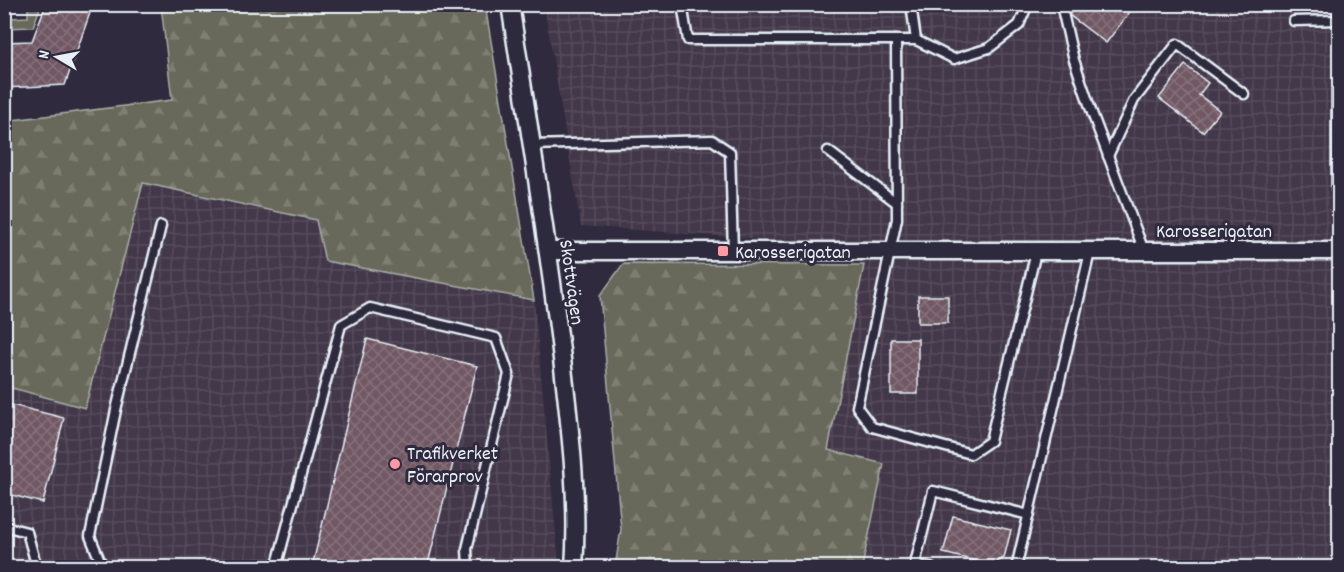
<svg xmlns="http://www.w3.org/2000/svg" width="1344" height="572" viewBox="0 0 1344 572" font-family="Dekko,sans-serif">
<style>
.industrial{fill:url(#industrial-grid)}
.grass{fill:#68695a;stroke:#a8ada9;stroke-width:1.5}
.forest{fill:url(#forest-firs);stroke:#a8ada9;stroke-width:1.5}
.building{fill:url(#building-cross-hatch);stroke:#e8f1f8;stroke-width:1.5}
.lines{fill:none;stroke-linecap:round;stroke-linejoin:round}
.service-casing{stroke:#e8f1f8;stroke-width:13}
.minor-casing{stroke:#e8f1f8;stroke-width:21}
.service{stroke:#2f2a3d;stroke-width:8}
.minor{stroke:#2f2a3d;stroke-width:16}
.poi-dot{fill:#ff9aa2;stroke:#2f2a3d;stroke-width:2}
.labels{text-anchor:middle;stroke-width:6;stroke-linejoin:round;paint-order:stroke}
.street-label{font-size:20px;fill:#e8f1f8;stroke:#2f2a3d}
.poi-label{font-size:20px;fill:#e8f1f8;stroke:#2f2a3d;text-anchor:start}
</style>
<defs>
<pattern id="industrial-grid" width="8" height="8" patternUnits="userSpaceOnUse" patternTransform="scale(1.5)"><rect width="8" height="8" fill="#433849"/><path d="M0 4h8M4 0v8" fill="none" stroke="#554c5b"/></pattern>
<pattern id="forest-firs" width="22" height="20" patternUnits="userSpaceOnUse" patternTransform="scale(1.5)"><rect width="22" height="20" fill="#68695a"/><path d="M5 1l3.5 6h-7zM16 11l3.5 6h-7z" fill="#7e7f72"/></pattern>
<pattern id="building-cross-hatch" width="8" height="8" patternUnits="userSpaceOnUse" patternTransform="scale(1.5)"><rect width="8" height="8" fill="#715964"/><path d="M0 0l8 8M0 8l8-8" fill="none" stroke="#85717b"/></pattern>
</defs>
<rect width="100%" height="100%" fill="#2f2a3d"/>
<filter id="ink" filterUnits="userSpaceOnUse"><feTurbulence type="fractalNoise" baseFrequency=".0167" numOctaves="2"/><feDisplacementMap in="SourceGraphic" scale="12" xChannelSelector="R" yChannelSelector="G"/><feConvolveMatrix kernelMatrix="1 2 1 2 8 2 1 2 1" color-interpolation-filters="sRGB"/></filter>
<g filter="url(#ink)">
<g class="industrial">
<path d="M544,5H1339V567H862L884,464L828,450L867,247L581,226Z"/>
<path d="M142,183L316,220L326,261L534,300L559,567H5L4,386L85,408Z"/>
</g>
<path class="grass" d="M4,5H11V18L28,17V5H41L33,27L5,28Z"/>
<g class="forest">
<path d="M161,5H485L534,300L325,261L316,220L143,183L85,408L5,386V121L172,100Z"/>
<path d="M623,264L864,265L828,450L884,464L862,567H615L621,529L600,296Z"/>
</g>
<g class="building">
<path d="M46,4H93L65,85L4,88V42L32,41Z"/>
<path d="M1077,4H1136L1106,43L1069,15Z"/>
<path d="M1185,65L1208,83L1199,95L1220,111L1203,132L1159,98Z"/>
<path d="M1331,89H1340V192L1331,191Z"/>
<rect x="918" y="296" width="30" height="27"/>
<path d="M367,339L477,366L427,568H333L313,563Z"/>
<rect x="891" y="339" width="27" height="55"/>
<path d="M4,403L64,418L43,503L4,493Z"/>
<path d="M953,516L1011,530L1004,558L992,565L943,553Z"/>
</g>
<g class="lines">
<defs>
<g id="service">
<path d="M682,4L688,40H916L911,4"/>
<path d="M1064,4L1062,9L1074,60L1092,113L1144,251"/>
<path d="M1294,21L1340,20"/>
<path d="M896,40L897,219L857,407L872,427L971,454L990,441L1036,252"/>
<path d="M916,40L954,59L989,48L1019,25L1028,4"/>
<path d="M532,145L712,140L730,152L733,251"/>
<path d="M828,151L897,203"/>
<path d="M1108,156L1134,100L1177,44L1244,94"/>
<path d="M4,526L27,532L37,568"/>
<path d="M103,568L90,536L116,410L161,226"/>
<path d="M135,568H157"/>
<path d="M276,568L341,325L370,308L496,338L509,374L467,549L468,568"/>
<path d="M931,568L915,564L933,491L1029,515"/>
<path d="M1016,568L1090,252"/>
</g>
<g id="minor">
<path d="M510,4C528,123 548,241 562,359C570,428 579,498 574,568"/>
<path d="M548,251H1340"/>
</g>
</defs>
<use href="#service" class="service-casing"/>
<use href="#minor" class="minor-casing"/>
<use href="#service" class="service"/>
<use href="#minor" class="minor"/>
</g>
</g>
<g class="poi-dot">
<rect x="717" y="245" width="12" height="12" rx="3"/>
<circle cx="395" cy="464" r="6"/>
</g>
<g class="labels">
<g class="street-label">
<text x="1214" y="237">Karosserigatan</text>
<text transform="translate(573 282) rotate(82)" y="7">Skottvägen</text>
</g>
<g class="poi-label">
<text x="735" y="258">Karosserigatan</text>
<text x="407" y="459">Trafikverket<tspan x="407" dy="23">Förarprov</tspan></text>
</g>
</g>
<rect width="1344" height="572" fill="none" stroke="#2f2a3d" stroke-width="24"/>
<rect x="12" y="12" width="1320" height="548" fill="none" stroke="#e8f1f8" stroke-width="2" filter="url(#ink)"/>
<g transform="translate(57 57) rotate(280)" stroke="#2f2a3d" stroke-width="4.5" paint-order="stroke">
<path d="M0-4.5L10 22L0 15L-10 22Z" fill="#e8f1f8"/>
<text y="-9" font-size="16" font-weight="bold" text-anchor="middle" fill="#e8f1f8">N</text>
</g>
</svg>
